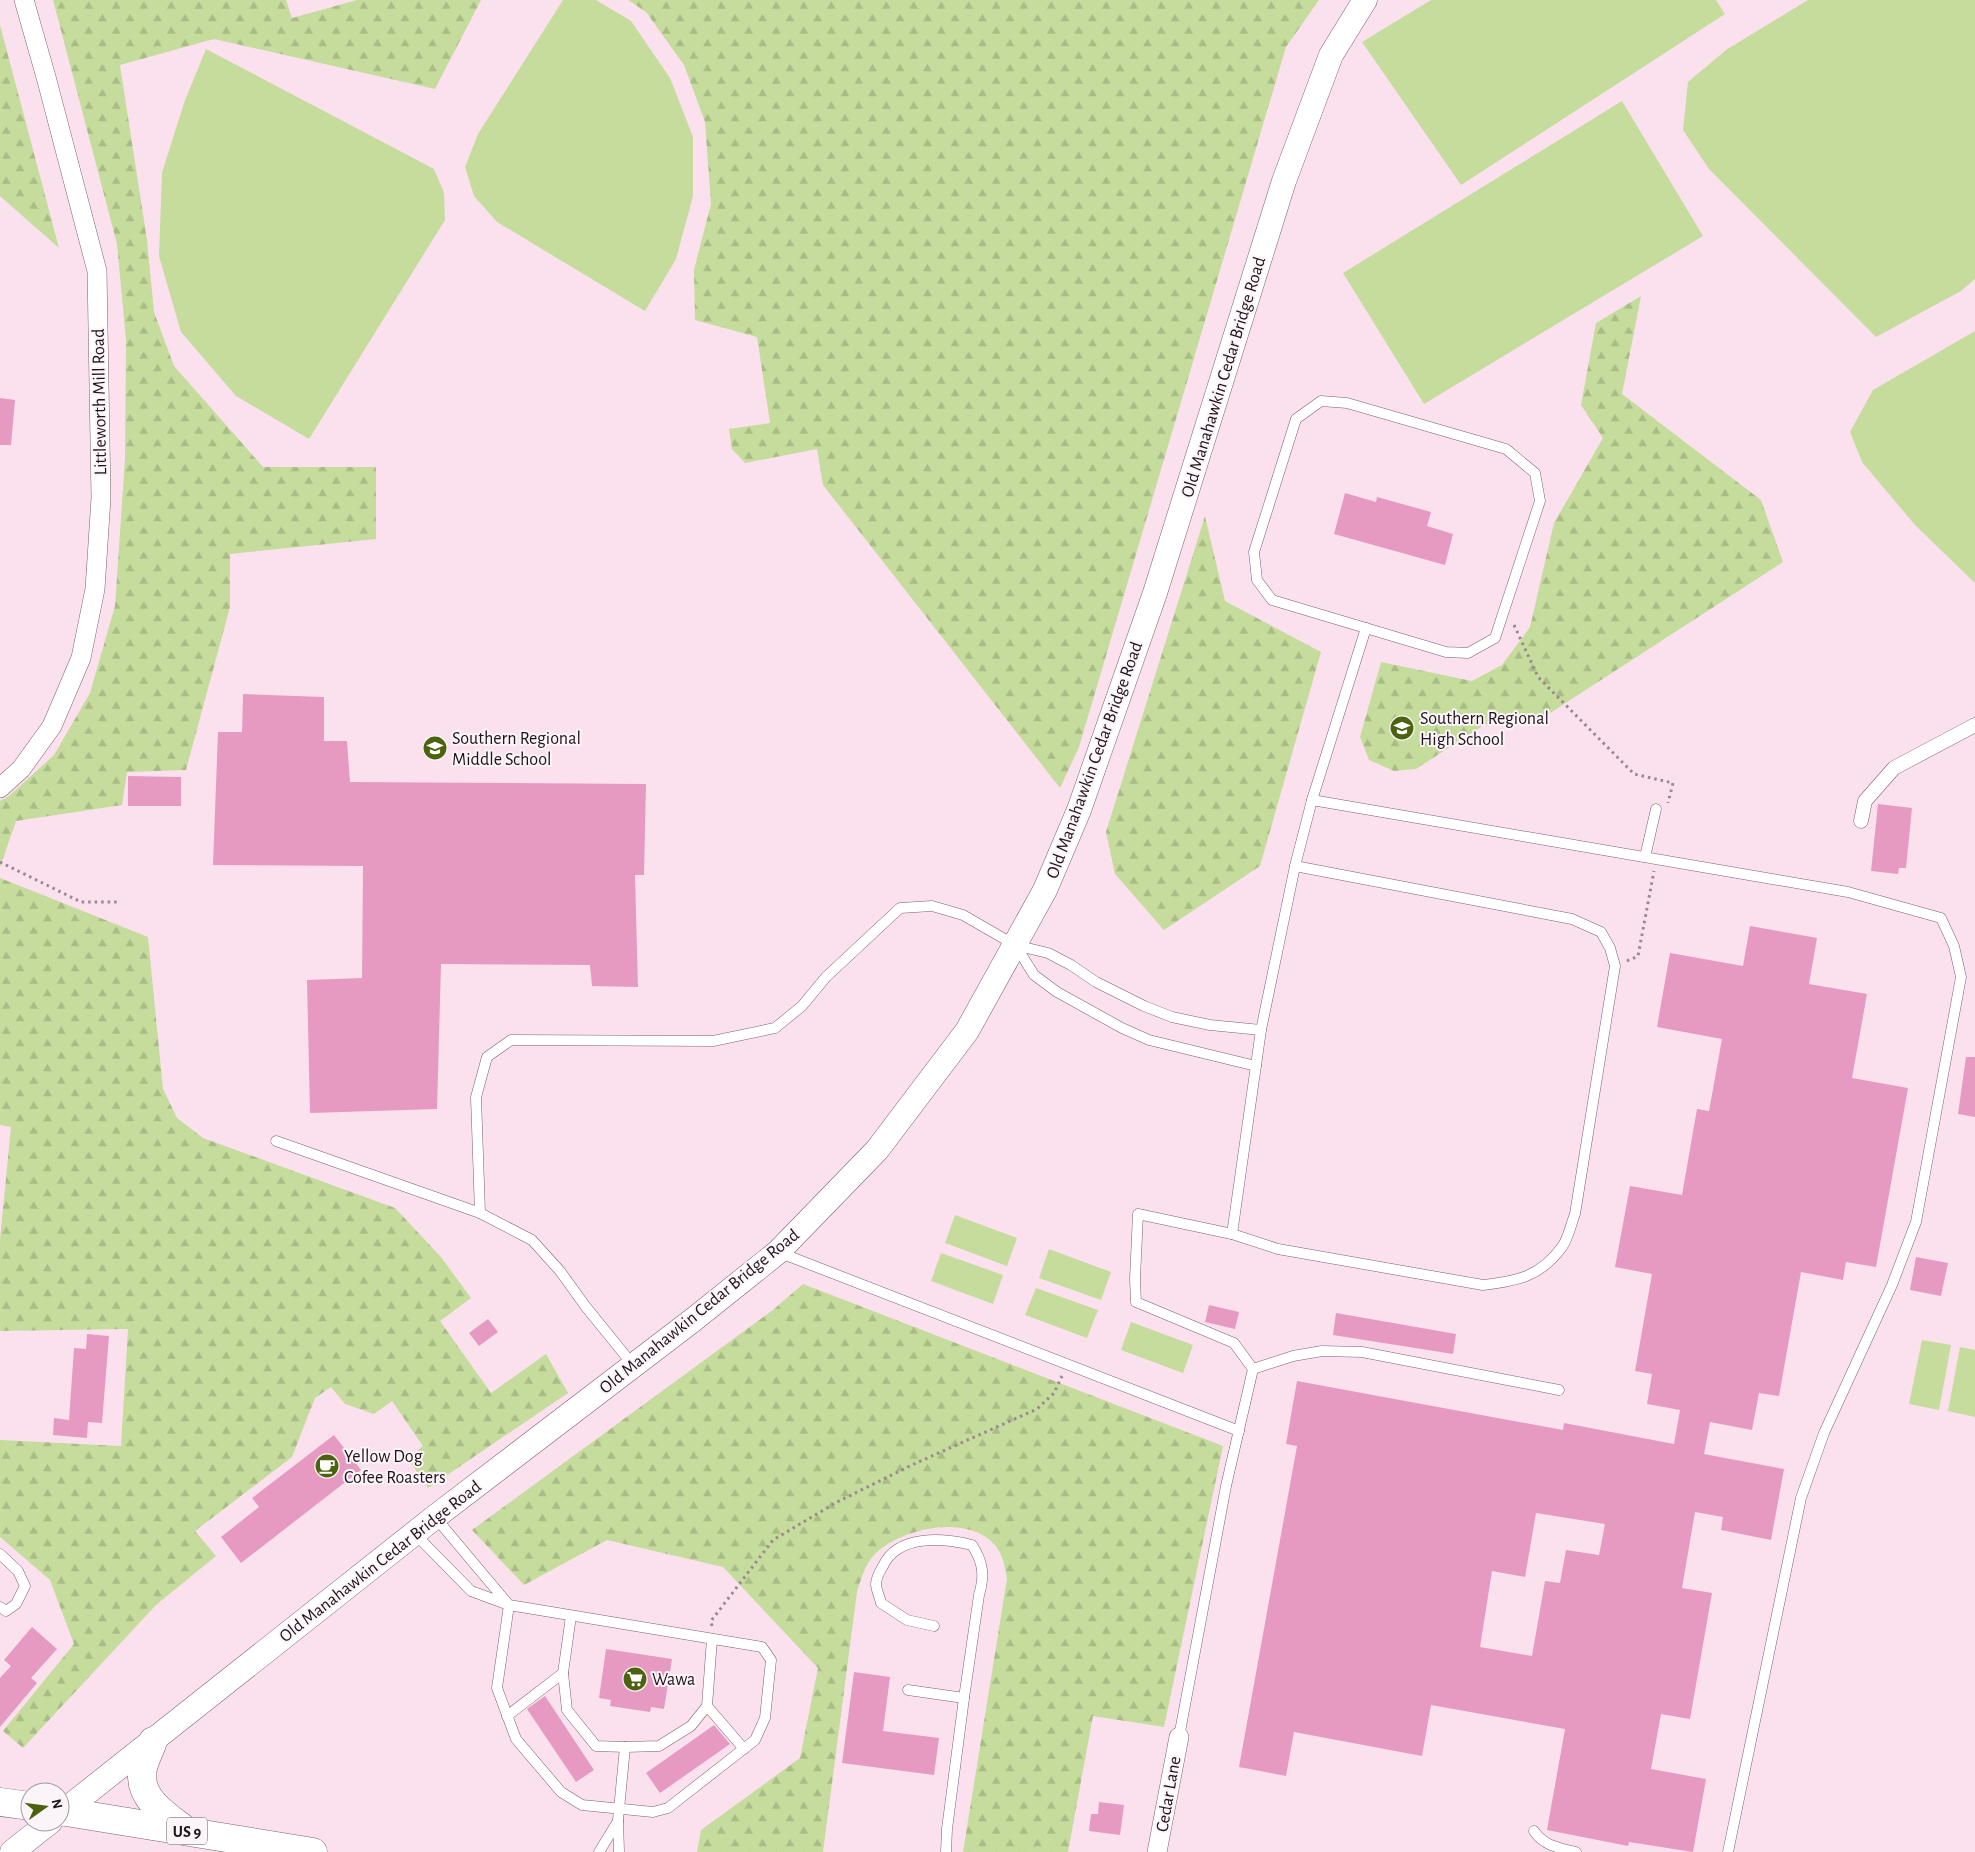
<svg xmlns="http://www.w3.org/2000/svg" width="1975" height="1852" viewBox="0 0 1975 1852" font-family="'Alegreya Sans',sans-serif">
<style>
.forest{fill:url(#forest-firs)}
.pitch{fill:#c5dc9c}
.building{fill:#e69ac2;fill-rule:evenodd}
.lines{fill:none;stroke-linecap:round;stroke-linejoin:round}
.service-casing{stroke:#7c606e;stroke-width:11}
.pedestrian-casing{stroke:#7c606e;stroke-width:15}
.minor-casing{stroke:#7c606e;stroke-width:20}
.tertiary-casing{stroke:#7c606e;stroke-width:25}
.trunk-casing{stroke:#7c606e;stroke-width:29}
.path{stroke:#9a8790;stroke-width:3;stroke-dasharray:2.5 4;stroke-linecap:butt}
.service{stroke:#fff;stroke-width:10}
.pedestrian{stroke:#fff;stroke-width:14}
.minor{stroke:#fff;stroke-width:19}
.tertiary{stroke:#fff;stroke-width:24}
.trunk{stroke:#fff;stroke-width:28}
.labels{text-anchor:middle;stroke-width:4;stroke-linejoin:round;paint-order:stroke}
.shield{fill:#fbf4f8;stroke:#60565b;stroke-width:1}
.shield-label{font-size:16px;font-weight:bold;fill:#1e1318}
.street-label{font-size:18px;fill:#1e1318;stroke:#fbf4f8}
.poi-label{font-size:18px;fill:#1e1318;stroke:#fbf4f8;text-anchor:start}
</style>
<defs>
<pattern id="forest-firs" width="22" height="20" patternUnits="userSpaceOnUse" patternTransform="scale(1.25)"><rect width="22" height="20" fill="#c5dc9c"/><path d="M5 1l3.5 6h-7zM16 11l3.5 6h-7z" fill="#a9bc86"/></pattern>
</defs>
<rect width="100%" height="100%" fill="#fbe1ee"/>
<g class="forest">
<path d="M53,0H286L292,18L357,0H481L435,89L214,39L120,65L147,240L154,312L174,366L263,467H376V539L230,554V607L186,770L127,772L122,805L16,821L0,867V801L9,796L54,755L90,693L115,606L125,459L126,340L117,244Z"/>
<path d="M628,0H1319L1286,47L1079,747L1060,788L823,485L817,449L745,463L732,449L729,429L770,423L757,337L695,320L694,270L711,204L705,122L684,65L646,12Z"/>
<path d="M0,25L59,248L0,196Z"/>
<path d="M1641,296L1622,394L1761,500L1783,562L1544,717L1484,725L1416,769L1394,771L1369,760L1360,737L1381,662L1472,681L1502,665L1530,627L1554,523L1603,438L1581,405L1596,323Z"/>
<path d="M1205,516L1225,601L1321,652L1260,866L1164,930L1115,874L1106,832Z"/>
<path d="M0,878L148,937L163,1089L177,1118L203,1138L395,1208L441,1257L471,1298L440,1321L491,1393L546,1354L568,1393L428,1488L408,1459L423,1446L392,1401L374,1414L345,1404L331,1387L315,1398L292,1457L195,1531L216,1556L156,1605L23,1748L3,1731L74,1644L50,1580L0,1537V1440L121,1446L128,1329L0,1331V1239L11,1127L0,1125Z"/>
<path d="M803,1284L1223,1446L1164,1727L1093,1716L1068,1852H963L1007,1579C1005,1567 1003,1554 994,1544C966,1514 902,1528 875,1554C865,1564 861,1579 857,1592L823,1852H697L701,1830L800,1758L818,1668L723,1567L607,1540L524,1585L472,1530L773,1310Z"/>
</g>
<g class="pitch">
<path d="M563,0H596L631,21L670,78L693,137V196L676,259L645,311L497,222L474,196L465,167L478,134Z"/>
<path d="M1431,0H1716L1725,14L1461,185L1362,42Z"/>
<path d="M1808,0H1975V279L1961,291L1876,337L1709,169L1683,130L1688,82L1726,50Z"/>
<path d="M206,49L434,169L444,193L445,220L309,439L236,396L181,332L159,256L162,173L184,103Z"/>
<path d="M1622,101L1703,236L1424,404L1343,273Z"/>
<path d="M1975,331V583L1915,525L1862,462L1850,432L1873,390Z"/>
<path d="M955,1215L1017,1238L1007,1266L945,1243Z"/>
<path d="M1049,1249L1111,1272L1101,1300L1039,1278Z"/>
<path d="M941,1253L1003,1275L993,1304L931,1281Z"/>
<path d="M1036,1288L1098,1310L1087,1338L1025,1315Z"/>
<path d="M1131,1322L1193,1345L1183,1373L1121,1350Z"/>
<path d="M1922,1340L1951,1345L1939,1410L1909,1404Z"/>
<path d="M1960,1347L1975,1350V1417L1948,1411Z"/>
</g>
<g class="building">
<path d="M0,398L15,400L11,445H0Z"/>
<path d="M1345,493L1376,502L1377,497L1431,512L1427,526L1453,534L1445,565L1334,534Z"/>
<path d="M243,694L324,697V741H347L350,782L646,784L644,875H635L638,987L592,986L590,965L441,964L437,1109L310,1113L307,980L362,978L363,866L213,865L218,732H242Z"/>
<path d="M128,776L181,777V806H128Z"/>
<path d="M1878,804L1912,808L1906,868H1899L1898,874L1871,871Z"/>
<path d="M1750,926L1817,938L1809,984L1867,994L1852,1078L1908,1088L1876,1267L1846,1262L1843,1280L1801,1272L1779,1396L1759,1393L1752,1430L1710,1422L1704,1454L1784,1469L1771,1540L1721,1530L1723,1517L1695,1512L1682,1588L1712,1593L1690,1719L1661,1714L1651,1769L1706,1779L1693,1852L1629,1842L1628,1846L1547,1830L1565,1729L1431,1705L1422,1756L1294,1732L1286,1776L1239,1767L1297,1446L1286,1444L1297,1381L1563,1430L1564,1423L1674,1444L1680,1410L1647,1404L1652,1374L1635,1371L1652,1274L1615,1267L1630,1186L1682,1195L1697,1109L1709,1111L1722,1039L1657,1027L1670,953L1743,966ZM1536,1513L1605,1524L1599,1555L1566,1550L1560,1583L1545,1581L1532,1656L1480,1647L1492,1571L1525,1577Z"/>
<path d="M1966,1057H1975V1117L1958,1114Z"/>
<path d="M1916,1257L1948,1263L1941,1296L1910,1290Z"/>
<path d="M1209,1305L1239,1312L1235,1329L1205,1322Z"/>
<path d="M1336,1313L1456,1334L1453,1354L1333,1335Z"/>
<path d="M488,1319L498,1332L479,1346L469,1333Z"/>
<path d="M87,1334L109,1336L102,1423L88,1422L87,1438L53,1435L54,1418L69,1420L74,1348L86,1349Z"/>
<path d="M334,1435L361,1470L241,1563L221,1537L259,1507L252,1498Z"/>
<path d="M32,1627L57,1649L31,1678L37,1683L0,1727V1678L11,1666L4,1660Z"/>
<path d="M606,1649L672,1659L664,1709L651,1707L650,1712L610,1706L611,1700L599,1698Z"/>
<path d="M854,1672L890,1677L883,1731L939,1738L934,1775L842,1763Z"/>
<path d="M545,1696L594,1770L576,1782L527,1709Z"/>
<path d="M714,1725L730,1744L660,1793L646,1773Z"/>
<path d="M1099,1802L1124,1805L1120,1835L1089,1831L1091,1814H1098Z"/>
</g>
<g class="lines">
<defs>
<g id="service">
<path d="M1321,401L1347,403L1506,449L1535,473L1540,501L1495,638L1468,653L1446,652L1272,600L1257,580L1254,552L1296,419Z"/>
<path d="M1312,800L1848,892L1941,918L1954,946L1961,977L1916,1222L1892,1285L1824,1433L1801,1498L1728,1852"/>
<path d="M1645,857L1656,809"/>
<path d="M1016,946L1034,975L1057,992L1122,1028L1149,1040L1256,1066"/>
<path d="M276,1141L480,1213"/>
<path d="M1232,1234L1261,1030L1295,866L1312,800L1366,628"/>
<path d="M778,1252L1239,1431"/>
<path d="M633,1365L586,1307L560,1271L532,1240L480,1213L476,1097L487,1057L511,1040L713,1041L775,1028L802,1006L826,977L900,908L932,906L963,915L1015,945L1048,953L1071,965L1096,982L1144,1006L1172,1017L1210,1025L1261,1030"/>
<path d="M1253,1369L1293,1356L1322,1351L1362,1352L1559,1390"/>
<path d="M415,1534L471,1591L509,1605L762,1647L771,1660L765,1718L755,1740L668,1808L653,1812L582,1805L561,1792L516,1739L497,1688L509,1605L435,1517"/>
<path d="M0,1554L18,1571L25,1586L16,1604L6,1611L0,1607"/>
<path d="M571,1616L563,1673L567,1710L596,1746L625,1747L659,1746L691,1726L707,1706L712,1639"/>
<path d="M934,1626L907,1620L881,1603C880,1597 876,1590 876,1584C876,1578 880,1571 883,1566C898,1534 943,1538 972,1545C983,1562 985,1575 979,1595L964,1698"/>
<path d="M908,1690L964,1698L947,1829L946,1852"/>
<path d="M707,1706L744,1749"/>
<path d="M507,1716L563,1673"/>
<path d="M1179,1737L1226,1486L1253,1369L1234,1343L1136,1302L1135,1279L1138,1214L1232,1234L1278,1249L1483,1285C1517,1281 1540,1277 1562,1247C1568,1239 1571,1224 1575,1214L1615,966L1610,948L1601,932L1572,919L1295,866"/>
<path d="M1534,1831C1544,1846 1559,1848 1576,1852"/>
<path d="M599,1852L618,1821"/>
<path d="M619,1852L618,1820L625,1747"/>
</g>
<path id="pedestrian" d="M1861,821L1865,801L1894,768L1975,725"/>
<g id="minor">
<path d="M0,788L21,769L52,726L81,658L95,589L101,498L97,271L46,77L24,0"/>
<path d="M1157,1852L1179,1737"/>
</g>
<g id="tertiary">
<path d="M60,1814L435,1517L693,1320L778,1252L877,1150L967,1031L1045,890L1079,810L1155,593L1284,181L1331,55L1365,0"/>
<path d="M12,1852L50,1822"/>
</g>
<g id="trunk">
<path d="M153,1741C150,1751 142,1764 142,1775C141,1800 167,1816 184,1829"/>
<path d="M0,1802L30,1806"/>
<path d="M60,1811L313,1852"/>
</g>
</defs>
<use href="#service" class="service-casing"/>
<use href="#pedestrian" class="pedestrian-casing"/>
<use href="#minor" class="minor-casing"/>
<use href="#tertiary" class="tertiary-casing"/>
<use href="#trunk" class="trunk-casing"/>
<g class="path">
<path d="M1514,625L1538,677L1634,774L1673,783L1668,803"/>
<path d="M0,862L81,902H118"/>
<path d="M1627,961L1638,956L1654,871"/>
<path d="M712,1626L711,1621L773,1540L837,1502L914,1464L1037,1409L1054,1393L1062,1376"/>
</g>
<use href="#service" class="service"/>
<use href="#pedestrian" class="pedestrian"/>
<use href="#minor" class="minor"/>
<use href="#tertiary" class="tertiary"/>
<use href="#trunk" class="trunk"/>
</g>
<defs>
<symbol id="school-disc" viewBox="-11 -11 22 22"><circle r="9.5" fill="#4b620e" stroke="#fbf4f8"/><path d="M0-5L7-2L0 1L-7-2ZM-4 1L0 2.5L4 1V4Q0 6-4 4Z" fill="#fff"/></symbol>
<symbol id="cafe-disc" viewBox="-11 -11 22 22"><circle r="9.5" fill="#4b620e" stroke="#fbf4f8"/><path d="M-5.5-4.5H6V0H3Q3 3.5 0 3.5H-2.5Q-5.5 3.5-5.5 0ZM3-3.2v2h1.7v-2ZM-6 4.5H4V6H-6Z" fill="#fff"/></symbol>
<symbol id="supermarket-disc" viewBox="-11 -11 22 22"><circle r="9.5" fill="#4b620e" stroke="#fbf4f8"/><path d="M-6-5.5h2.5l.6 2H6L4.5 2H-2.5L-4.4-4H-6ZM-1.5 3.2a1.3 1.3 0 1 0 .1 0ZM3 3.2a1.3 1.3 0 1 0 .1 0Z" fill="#fff"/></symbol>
</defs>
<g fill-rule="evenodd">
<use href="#school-disc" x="1388" y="714" width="28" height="28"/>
<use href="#school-disc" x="421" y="734" width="28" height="28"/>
<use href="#cafe-disc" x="313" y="1452" width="28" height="28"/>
<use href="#supermarket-disc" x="621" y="1665" width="28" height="28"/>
</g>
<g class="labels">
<rect class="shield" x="167" y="1817.5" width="40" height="27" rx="4"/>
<g class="shield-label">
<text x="187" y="1837">US 9</text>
</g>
<g class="street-label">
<text transform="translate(1223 377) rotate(-73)" y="6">Old Manahawkin Cedar Bridge Road</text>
<text transform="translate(99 402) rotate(-91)" y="6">Littleworth Mill Road</text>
<text transform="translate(1094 760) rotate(-70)" y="6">Old Manahawkin Cedar Bridge Road</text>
<text transform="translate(699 1311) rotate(-39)" y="6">Old Manahawkin Cedar Bridge Road</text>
<text transform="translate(380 1561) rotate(-38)" y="6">Old Manahawkin Cedar Bridge Road</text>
<text transform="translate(1168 1794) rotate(-80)" y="6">Cedar Lane</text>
</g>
<g class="poi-label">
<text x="1420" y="724">Southern Regional<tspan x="1420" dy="21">High School</tspan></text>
<text x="452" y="744">Southern Regional<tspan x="452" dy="21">Middle School</tspan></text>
<text x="344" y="1462">Yellow Dog<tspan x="344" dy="21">Cofee Roasters</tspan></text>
<text x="652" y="1685">Wawa</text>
</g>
</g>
<g transform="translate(45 1807) rotate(76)"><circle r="24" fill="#fbf4f8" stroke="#a39a9e"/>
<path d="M0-4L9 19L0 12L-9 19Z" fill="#4b620e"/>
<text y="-8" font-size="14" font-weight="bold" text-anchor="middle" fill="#1e1318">N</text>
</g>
</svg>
